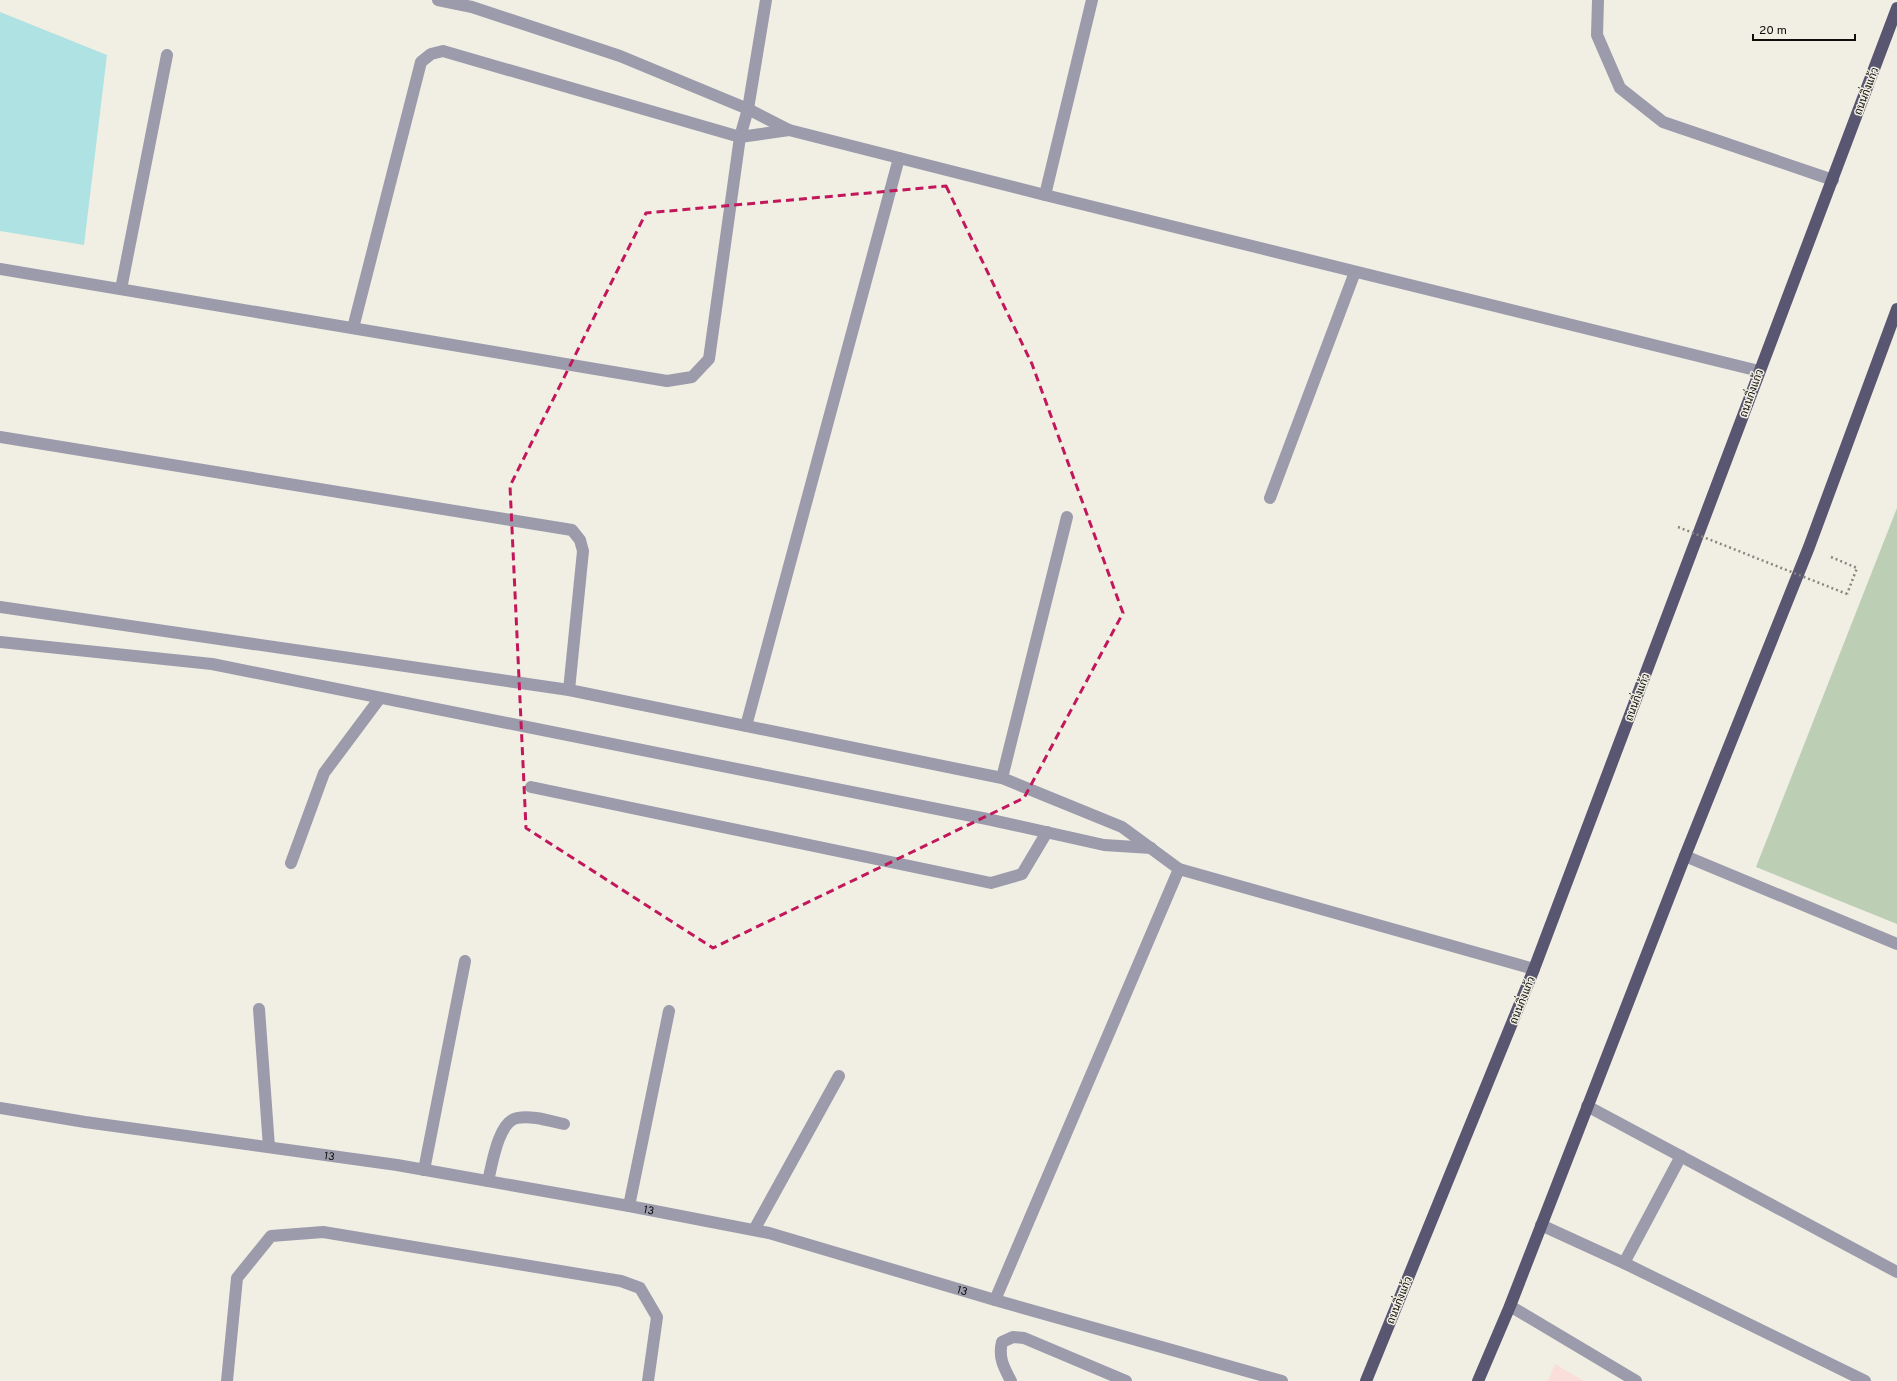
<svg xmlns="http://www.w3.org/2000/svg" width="1897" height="1381" viewBox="0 0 1897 1381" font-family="Overpass,Sarabun,sans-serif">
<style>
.industrial{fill:#f9ded9}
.green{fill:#bcceb4}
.water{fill:#afe2e3}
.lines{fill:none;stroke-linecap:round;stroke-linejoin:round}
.path{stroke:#87867f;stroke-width:2.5;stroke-dasharray:2 3;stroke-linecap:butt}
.minor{stroke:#9c9bab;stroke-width:12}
.major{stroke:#595671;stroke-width:12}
.path-bridge{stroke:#87867f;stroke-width:2.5;stroke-dasharray:2 3;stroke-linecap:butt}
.marked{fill:none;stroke:#c2185b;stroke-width:3;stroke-dasharray:8 5;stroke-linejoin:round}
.labels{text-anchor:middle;stroke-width:3;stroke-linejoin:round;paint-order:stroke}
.street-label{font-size:11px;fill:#0e0e0a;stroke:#f1efe4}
</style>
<rect width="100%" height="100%" fill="#f1efe4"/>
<path class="industrial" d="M1555,1364L1584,1381H1548Z"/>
<path class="green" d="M1897,508V924L1756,867Z"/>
<path class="water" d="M0,12L107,55L84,245L0,231Z"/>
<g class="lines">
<path class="path" d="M1831,557L1857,568L1847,594"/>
<g class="minor">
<path d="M438,0L472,7L620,56L748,109L789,130L1045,195L1759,371"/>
<path d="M1598,0L1597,35L1620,88L1663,122L1833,180"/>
<path d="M1045,195L1092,0"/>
<path d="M0,269L667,381L692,377L709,359L740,137L748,109L766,0"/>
<path d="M121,289L167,55"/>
<path d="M353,328L421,62L431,54L443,51L740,137L789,130"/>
<path d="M0,437L572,530L580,540L583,551L569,690"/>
<path d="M1270,498L1355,272"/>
<path d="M0,607L569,690L1002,778L1122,827L1179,869L1534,969"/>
<path d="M0,642L212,664L987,819L1104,845L1151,848"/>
<path d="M746,726L899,158"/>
<path d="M1002,778L1067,517"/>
<path d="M531,787L991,883L1022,874L1047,832"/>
<path d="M1685,856L1897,944"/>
<path d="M291,863L324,773L380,698"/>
<path d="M259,1009L269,1147"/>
<path d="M1587,1106L1897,1272"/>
<path id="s1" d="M0,1108L85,1122L397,1165L629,1206L769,1233L995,1300L1282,1381"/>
<path d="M424,1170L465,961"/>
<path d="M488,1181C492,1165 498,1122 517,1118C532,1115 550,1121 564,1124"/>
<path d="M629,1206L669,1011"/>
<path d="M1541,1225L1624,1263L1865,1381"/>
<path d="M754,1230L839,1076"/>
<path d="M1624,1263L1681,1156"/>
<path d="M995,1300L1179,869"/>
<path d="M1510,1306L1636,1381"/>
<path d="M227,1381L237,1278L271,1236L323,1232L621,1281L640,1288L657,1317L648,1381"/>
<path d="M1011,1381C1004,1368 998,1357 1002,1342L1013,1337L1024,1338L1126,1381"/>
</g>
<g class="major">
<path d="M1366,1381L1534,969L1897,8"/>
<path d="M1478,1381L1510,1306L1685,856L1809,547L1897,309"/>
</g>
<path class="path-bridge" d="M1678,527L1847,594"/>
</g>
<path class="marked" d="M946,186L1032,364L1123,613L1024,798L713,948L526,828L510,486L646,213Z"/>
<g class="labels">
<g class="street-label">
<text transform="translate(1866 91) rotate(-69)" y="4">ถนนกิ่งแก้ว</text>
<text transform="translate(1751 393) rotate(-70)" y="4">ถนนกิ่งแก้ว</text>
<text transform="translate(1637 697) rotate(-69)" y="4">ถนนกิ่งแก้ว</text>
<text transform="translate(1522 1000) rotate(-68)" y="4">ถนนกิ่งแก้ว</text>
<text dy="4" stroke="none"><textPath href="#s1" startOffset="333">13</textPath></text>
<text dy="4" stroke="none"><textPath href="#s1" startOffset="657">13</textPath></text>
<text dy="4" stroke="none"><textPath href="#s1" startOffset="981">13</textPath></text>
<text transform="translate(1399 1300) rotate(-68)" y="4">ถนนกิ่งแก้ว</text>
</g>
</g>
<path d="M1753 34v6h102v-6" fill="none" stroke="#0e0e0a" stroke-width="2"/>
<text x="1759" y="34" font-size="12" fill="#0e0e0a" stroke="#f1efe4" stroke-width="3" paint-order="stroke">20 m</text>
</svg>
